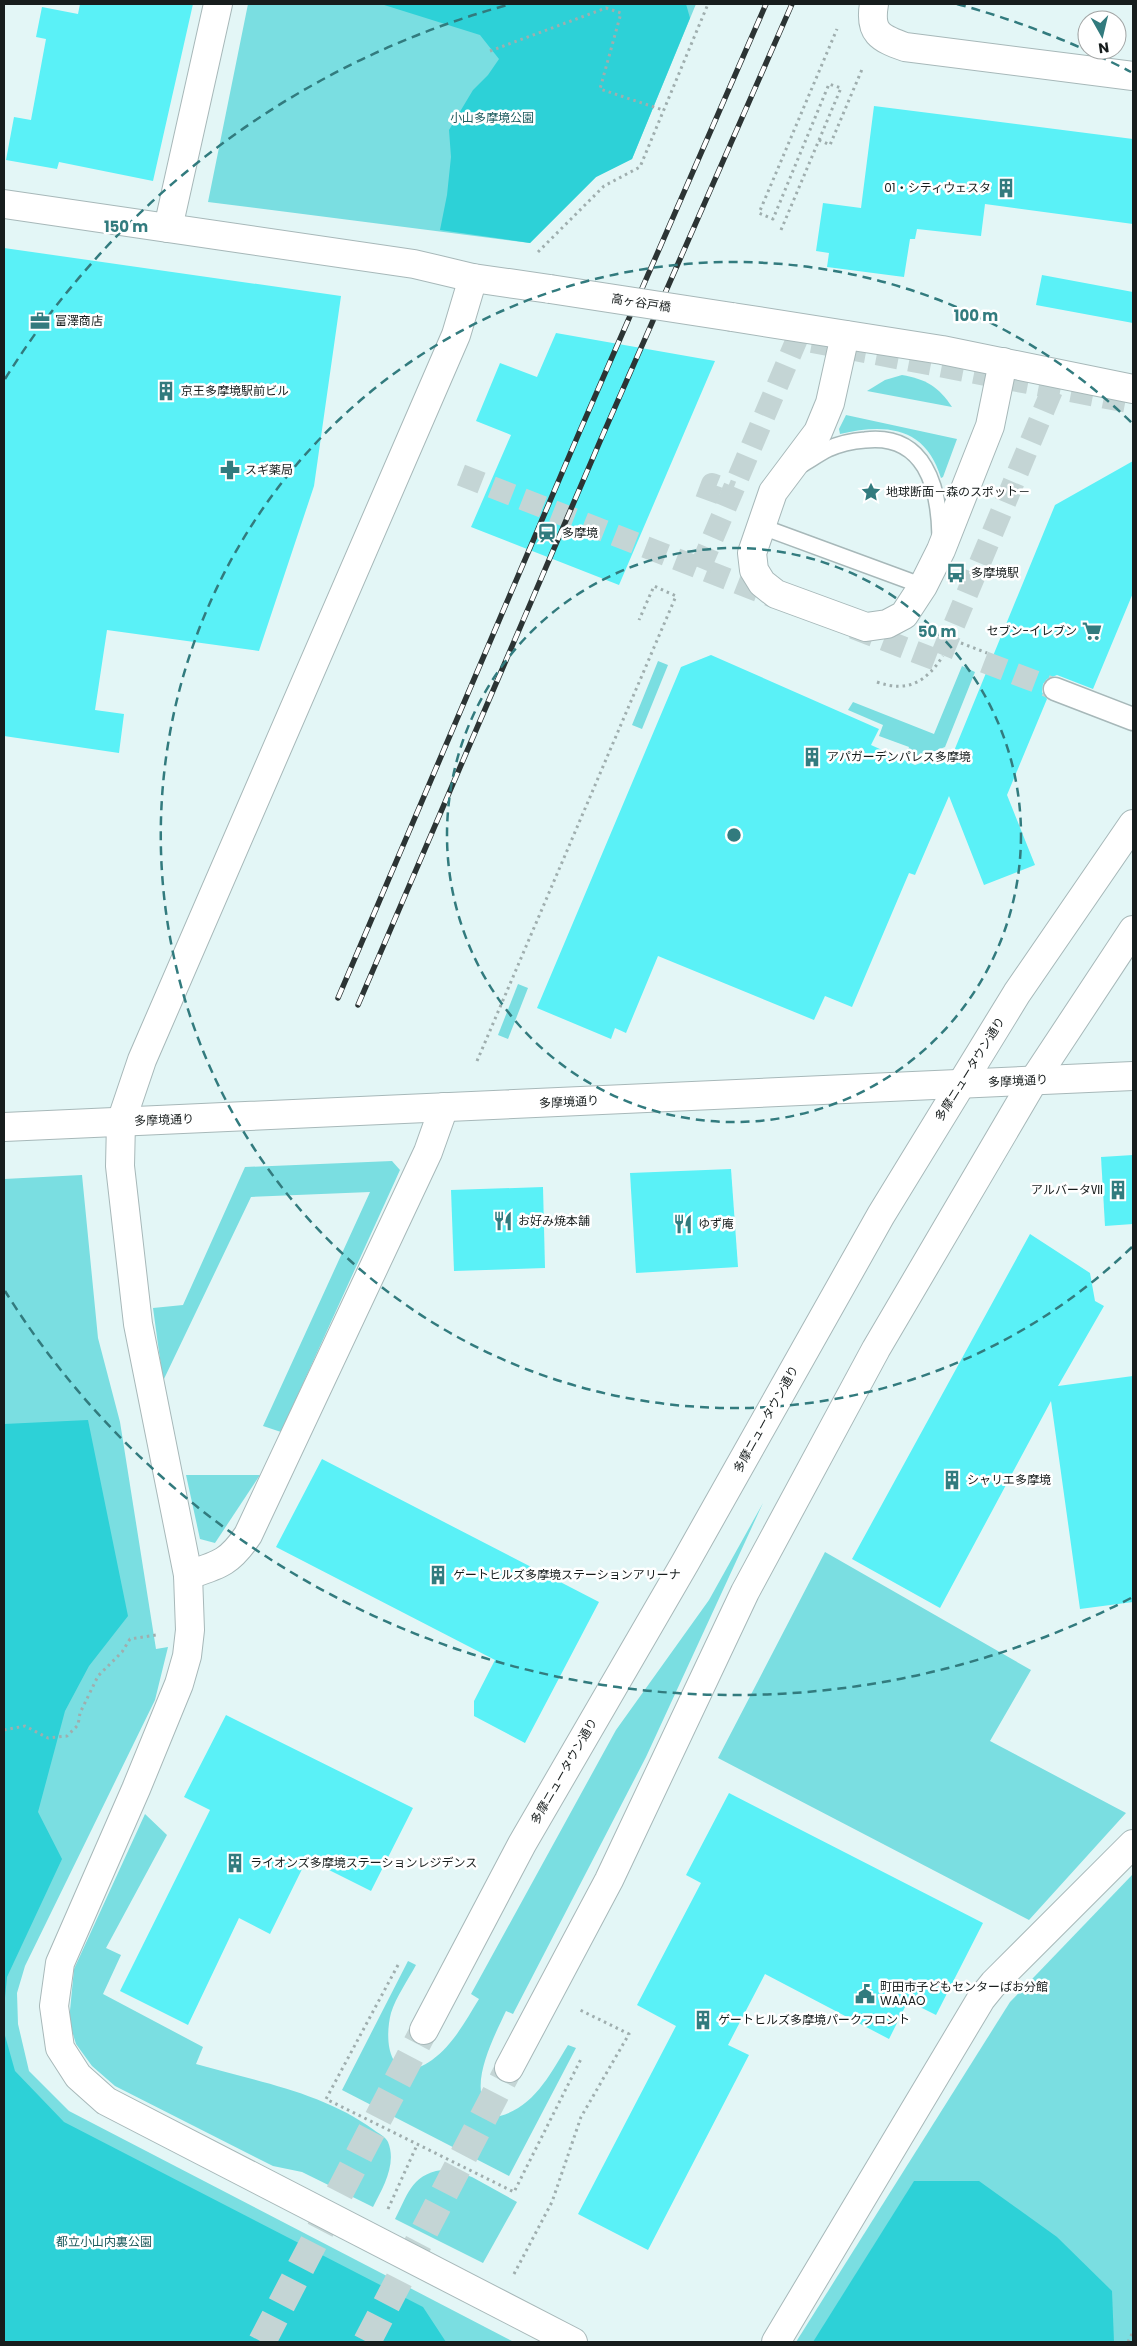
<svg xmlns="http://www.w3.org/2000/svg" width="1137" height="2346" viewBox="0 0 1137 2346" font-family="Poppins,'Noto Sans JP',sans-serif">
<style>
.green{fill:#7adee1}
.forest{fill:#2dd1d7}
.building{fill:#5af1f7}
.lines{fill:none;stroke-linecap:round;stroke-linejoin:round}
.pedestrian-tunnel{stroke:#c4d5d5;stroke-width:22;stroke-dasharray:22 11;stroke-linecap:butt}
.secondary-tunnel{stroke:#c4d5d5;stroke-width:28;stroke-dasharray:28 14;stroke-linecap:butt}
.service-casing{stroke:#a7b8b9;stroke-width:18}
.pedestrian-casing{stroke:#a7b8b9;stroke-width:25}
.minor-casing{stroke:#a7b8b9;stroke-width:30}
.tertiary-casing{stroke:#a7b8b9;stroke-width:30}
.secondary-casing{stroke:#a7b8b9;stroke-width:30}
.path{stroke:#9faeae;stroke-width:3;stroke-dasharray:2.5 4;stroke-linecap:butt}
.service{stroke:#fff;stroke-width:15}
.pedestrian{stroke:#fff;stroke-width:22}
.minor{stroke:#fff;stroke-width:28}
.tertiary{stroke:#fff;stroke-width:28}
.secondary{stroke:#fff;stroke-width:28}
.rail-casing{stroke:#2c3434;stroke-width:5.5}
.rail{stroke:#fff;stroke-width:4;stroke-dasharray:11;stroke-linecap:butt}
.tertiary-bridge-casing{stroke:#a7b8b9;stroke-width:30;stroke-linecap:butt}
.tertiary-bridge{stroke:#fff;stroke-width:28}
.ring{fill:none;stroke:#327b7e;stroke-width:2.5;stroke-dasharray:9 6}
.labels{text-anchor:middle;stroke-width:5;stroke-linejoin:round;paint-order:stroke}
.park-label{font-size:12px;fill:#1d5c5e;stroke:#fff}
.poi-label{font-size:12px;fill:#171d1d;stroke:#fff;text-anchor:start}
.street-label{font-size:12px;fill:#171d1d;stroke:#fff}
.centre{fill:#327b7e;stroke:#fff;stroke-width:2.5}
.ring-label{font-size:15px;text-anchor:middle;font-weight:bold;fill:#327b7e;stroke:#fff;stroke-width:5;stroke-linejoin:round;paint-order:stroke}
</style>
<rect width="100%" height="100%" fill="#e3f6f6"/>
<g class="green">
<path d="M248,4H696L632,159L596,177L530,243L208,202Z"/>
<path d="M902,375C926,379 939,387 952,407L867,391L885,380Z"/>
<path d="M846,415L957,439L943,477L941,478C926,427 886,423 840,434L839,429Z"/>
<path d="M658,661L668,665L642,729L632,725Z"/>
<path d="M962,666L975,672L945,747L920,757L907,754L909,747L879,736L883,725L848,710L853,702L934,734Z"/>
<path d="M518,984L528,988L508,1039L498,1035Z"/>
<path d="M392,1161L400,1170L281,1432L263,1426L370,1192L251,1197L163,1381L153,1308L183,1305L245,1167Z"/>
<path d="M82,1175L98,1338L120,1422L156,1649L168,1647L155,1700L25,1966L17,1993L18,2024L29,2071L69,2111L514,2342H4V1179Z"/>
<path d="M186,1475H260L215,1543L200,1539Z"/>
<path d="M763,1503L646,1757L513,2014L506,2011C494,2037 459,2101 500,2116C534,2107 551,2073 568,2045L576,2048L509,2176L342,2090L408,1961L416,1965C408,1980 396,1997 391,2013C383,2044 391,2089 432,2060C453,2045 466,2020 479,1999L471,1994L616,1730L709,1600Z"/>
<path d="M825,1552L1031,1670L990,1741L1126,1813L1029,1920L718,1758Z"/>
<path d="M145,1814L167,1835L106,1948L121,1955L103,1994L203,2047L196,2064C255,2081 323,2092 374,2130C378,2133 386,2137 388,2142C397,2164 383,2188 373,2207L302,2172L273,2166L115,2086L92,2066L76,2044L69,2021L74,1969Z"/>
<path d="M1133,1874V2342H796L1010,2002Z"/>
<path d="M448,2169L472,2177L517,2202L483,2263L395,2219C410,2190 412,2173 448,2169Z"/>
</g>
<g class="forest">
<path d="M381,4H686L690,18L632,159L596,177L530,243L440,230L447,195L451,157L449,130L473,90L488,75L499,59L480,35Z"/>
<path d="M88,1420L128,1616L89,1666L65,1711L38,1812L62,1859L7,1977L4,2008V1424Z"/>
<path d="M4,2032L15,2071L64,2122L423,2307L446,2342H4Z"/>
<path d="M914,2181H979L1057,2237L1112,2291L1114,2342H813Z"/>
</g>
<g class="building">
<path d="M80,4H193L153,181L59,162L57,169L6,160L14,117L31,120L46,39L36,37L42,7L78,14Z"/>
<path d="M874,106L1133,139V224L985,204L981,236L917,229L915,239H910L904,277L827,267L829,253L816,251L823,203L861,208Z"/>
<path d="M4,248L341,296L314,486L259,651L107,630L95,710L124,714L119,753L4,736Z"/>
<path d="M1042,275L1133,292V323L1036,305Z"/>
<path d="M556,333L715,361L619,585L471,527L511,435L476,421L500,363L537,377Z"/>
<path d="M1133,461V593L1093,689L1057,675L1047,679L1043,684L1042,692L1047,699L1007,795L1035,865L984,885L949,796L915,875L909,873L852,1007L825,996L814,1020L658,956L626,1033L615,1028L611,1039L537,1008L681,667L711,655L879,729L871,745L915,765L954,751L1055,505Z"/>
<path d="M1133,1155V1224L1105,1226L1101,1157Z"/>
<path d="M731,1169L738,1267L636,1273L630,1173Z"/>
<path d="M543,1187L545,1268L454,1271L451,1190Z"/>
<path d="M1030,1234L1090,1273L1095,1301L1104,1306L1058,1386L1133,1376V1602L1080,1609L1051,1401L940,1608L852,1559Z"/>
<path d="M322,1459L599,1602L525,1743L474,1716V1701L495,1660L276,1547Z"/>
<path d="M226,1715L413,1808L371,1891L307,1859L270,1934L239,1918L188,2025L120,1991L210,1810L184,1797Z"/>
<path d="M729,1793L983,1923L936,2015L908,2001L889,2039L765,1974L728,2045L749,2055L648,2250L578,2214L676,2026L637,2005L701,1883L686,1875Z"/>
</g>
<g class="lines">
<g class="pedestrian-tunnel">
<path d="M461,475L776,598"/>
<path d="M706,500L712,484L732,492"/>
<path d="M700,568L797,339L1133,403"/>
<path d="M853,628L939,661L1053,388"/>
<path d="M984,662L1055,689"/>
</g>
<g class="secondary-tunnel">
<path d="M262,2342L424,2030"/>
<path d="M367,2342L509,2068"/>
</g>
<defs>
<g id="service">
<path d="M801,465C810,460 818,454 828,449C839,444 852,441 865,440C925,433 939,487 940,536"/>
<path d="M760,526L923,586"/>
</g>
<path id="pedestrian" d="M1055,689L1133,719"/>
<g id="minor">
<path d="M168,228L218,4"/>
<path d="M845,335L830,403L818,432L773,492L752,553L754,570L762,583L776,594L866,627L887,624L904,615L923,586L941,550L990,426L1003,362"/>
<path d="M121,1122L120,1166L138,1324L188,1575L190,1630L187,1656L179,1684L136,1789L60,1963L54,2006L60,2048L78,2076L106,2101L573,2342"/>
<path d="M188,1575C219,1565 229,1563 248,1535L428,1152L444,1107"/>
<path d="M776,2342L981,1999L994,1983L1133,1844"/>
</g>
<g id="tertiary">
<path d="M874,4C869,33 880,38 905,47L1133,76"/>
<path d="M4,204L414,264L473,278L550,289"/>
<path d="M732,317L942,350L1133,389"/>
<path d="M121,1122L142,1060L456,335L473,278"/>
<path d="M4,1127L1133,1076"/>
</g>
<g id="secondary">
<path d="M424,2030L522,1844L685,1563L881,1215L1017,993L1133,824"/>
<path d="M509,2068L609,1880L745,1592L876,1349L1034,1080L1133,930"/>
</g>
</defs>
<use href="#service" class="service-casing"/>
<use href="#pedestrian" class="pedestrian-casing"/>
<use href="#minor" class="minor-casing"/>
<use href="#tertiary" class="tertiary-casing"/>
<use href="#secondary" class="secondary-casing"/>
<g class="path">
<path d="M490,51L606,8L621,13L600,89L663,110"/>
<path d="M819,140L830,145L863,67"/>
<path d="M781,230L841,88L829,84L773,219L759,213L837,29"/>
<path d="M538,252L604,186L640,167L708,4"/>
<path d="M961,643L987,653"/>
<path d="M877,682C908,693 926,682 943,656"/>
<path d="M477,1061L676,596L654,586L639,620"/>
<path d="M4,1730L25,1726L48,1738L67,1736L78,1725L80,1713L98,1676L122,1652L130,1639L156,1635"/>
<path d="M398,1965L326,2099L514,2192L581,2059"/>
<path d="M388,2209L417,2145"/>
<path d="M514,2274L552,2202L581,2117L629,2034L578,2009"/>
<path d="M1128,2342L1133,2332"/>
</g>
<use href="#service" class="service"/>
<use href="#pedestrian" class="pedestrian"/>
<use href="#minor" class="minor"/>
<use href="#tertiary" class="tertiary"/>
<use href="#secondary" class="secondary"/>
<defs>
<g id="rail">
<path d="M338,998L579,433L766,4"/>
<path d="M358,1005L601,439L792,4"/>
</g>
</defs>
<use href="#rail" class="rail-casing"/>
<use href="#rail" class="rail"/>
<defs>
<path id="tertiary-bridge" d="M550,289L732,317"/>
</defs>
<use href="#tertiary-bridge" class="tertiary-bridge-casing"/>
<use href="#tertiary-bridge" class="tertiary-bridge"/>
</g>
<g class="ring">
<circle cx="734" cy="835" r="287"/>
<path d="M1132 1247A573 573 0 1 1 1132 423"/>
<path d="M1131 1598A860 860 0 0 1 5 1291M5 379A860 860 0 0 1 511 4M957 4A860 860 0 0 1 1131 72"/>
</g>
<defs>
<symbol id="building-bare" viewBox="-9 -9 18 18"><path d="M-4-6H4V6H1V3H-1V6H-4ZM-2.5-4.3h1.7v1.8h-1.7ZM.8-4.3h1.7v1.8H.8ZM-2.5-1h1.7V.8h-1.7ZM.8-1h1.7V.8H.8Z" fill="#327b7e" stroke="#fff" stroke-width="2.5" paint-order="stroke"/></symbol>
<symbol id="office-bare" viewBox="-9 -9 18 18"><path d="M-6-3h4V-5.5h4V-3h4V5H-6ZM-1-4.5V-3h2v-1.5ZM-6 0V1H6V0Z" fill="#327b7e" stroke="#fff" stroke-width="2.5" paint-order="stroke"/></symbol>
<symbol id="pharmacy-bare" viewBox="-9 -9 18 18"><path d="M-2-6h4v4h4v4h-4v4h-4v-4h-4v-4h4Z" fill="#327b7e" stroke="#fff" stroke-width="2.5" paint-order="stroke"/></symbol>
<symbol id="sight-bare" viewBox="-9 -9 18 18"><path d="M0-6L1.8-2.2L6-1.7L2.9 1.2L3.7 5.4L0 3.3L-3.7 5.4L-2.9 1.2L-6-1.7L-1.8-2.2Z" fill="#327b7e" stroke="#fff" stroke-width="2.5" paint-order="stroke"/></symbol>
<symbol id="station-bare" viewBox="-9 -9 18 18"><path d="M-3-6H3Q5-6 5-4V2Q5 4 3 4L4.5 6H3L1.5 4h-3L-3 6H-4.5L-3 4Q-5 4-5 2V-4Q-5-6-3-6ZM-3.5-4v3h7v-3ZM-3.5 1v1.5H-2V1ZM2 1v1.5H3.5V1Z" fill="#327b7e" stroke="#fff" stroke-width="2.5" paint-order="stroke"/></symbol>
<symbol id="bus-bare" viewBox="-9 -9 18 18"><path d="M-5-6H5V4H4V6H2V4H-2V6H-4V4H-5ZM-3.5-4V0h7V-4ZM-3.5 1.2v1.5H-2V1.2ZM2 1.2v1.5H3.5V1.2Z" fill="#327b7e" stroke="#fff" stroke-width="2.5" paint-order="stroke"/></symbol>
<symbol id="supermarket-bare" viewBox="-9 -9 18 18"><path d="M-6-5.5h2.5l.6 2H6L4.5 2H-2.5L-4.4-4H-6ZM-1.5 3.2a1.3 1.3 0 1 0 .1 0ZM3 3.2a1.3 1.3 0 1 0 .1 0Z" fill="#327b7e" stroke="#fff" stroke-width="2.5" paint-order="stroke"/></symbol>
<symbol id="restaurant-bare" viewBox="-9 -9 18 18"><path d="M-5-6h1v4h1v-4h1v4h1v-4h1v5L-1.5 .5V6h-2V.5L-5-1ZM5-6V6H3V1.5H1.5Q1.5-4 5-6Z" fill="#327b7e" stroke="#fff" stroke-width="2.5" paint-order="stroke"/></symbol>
<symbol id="civic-bare" viewBox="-9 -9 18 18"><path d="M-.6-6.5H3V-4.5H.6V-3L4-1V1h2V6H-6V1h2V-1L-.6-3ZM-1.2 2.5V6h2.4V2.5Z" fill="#327b7e" stroke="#fff" stroke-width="2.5" paint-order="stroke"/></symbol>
</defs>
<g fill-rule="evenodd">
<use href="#building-bare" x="992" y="174" width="28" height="28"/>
<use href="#office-bare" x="26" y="307" width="28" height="28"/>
<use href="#building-bare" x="152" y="377" width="28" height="28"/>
<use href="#pharmacy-bare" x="216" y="456" width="28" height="28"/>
<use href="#sight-bare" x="857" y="478" width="28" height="28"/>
<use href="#station-bare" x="533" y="519" width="28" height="28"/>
<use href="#bus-bare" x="942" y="559" width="28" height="28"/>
<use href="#supermarket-bare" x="1078" y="617" width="28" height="28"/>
<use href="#building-bare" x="798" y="743" width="28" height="28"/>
<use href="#building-bare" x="1104" y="1176" width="28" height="28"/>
<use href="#restaurant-bare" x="489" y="1207" width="28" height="28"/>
<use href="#restaurant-bare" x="669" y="1210" width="28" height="28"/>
<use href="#building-bare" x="938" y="1466" width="28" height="28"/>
<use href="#building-bare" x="424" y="1561" width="28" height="28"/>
<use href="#building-bare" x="221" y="1849" width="28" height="28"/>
<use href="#civic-bare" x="851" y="1980" width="28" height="28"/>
<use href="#building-bare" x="689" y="2006" width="28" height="28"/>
</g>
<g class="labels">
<g class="park-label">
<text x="492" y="122">小山多摩境公園</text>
<text x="104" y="2246">都立小山内裏公園</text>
</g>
<g class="poi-label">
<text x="991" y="192" text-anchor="end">01・シティウェスタ</text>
<text x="55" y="325">富澤商店</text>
<text x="181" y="395">京王多摩境駅前ビル</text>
<text x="245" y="474">スギ薬局</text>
<text x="886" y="496">地球断面－森のスポット－</text>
<text x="562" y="537">多摩境</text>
<text x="971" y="577">多摩境駅</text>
<text x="1077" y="635" text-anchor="end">セブン-イレブン</text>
<text x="827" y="761">アパガーデンパレス多摩境</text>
<text x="1103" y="1194" text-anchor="end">アルバータⅦ</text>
<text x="518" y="1225">お好み焼本舗</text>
<text x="698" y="1228">ゆず庵</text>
<text x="967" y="1484">シャリエ多摩境</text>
<text x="453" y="1579">ゲートヒルズ多摩境ステーションアリーナ</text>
<text x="250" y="1867">ライオンズ多摩境ステーションレジデンス</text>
<text x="880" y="1991">町田市子どもセンターぱお分館<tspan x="880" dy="14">WAAAO</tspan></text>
<text x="718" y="2024">ゲートヒルズ多摩境パークフロント</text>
</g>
<g class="street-label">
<text transform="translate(641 303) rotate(9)" y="4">高ヶ谷戸橋</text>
<text transform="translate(970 1069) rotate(-58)" y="4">多摩ニュータウン通り</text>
<text transform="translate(1018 1081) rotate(-3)" y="4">多摩境通り</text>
<text transform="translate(569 1102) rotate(-3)" y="4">多摩境通り</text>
<text transform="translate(164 1120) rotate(-2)" y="4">多摩境通り</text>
<text transform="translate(766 1419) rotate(-61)" y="4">多摩ニュータウン通り</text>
<text transform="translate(564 1771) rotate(-60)" y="4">多摩ニュータウン通り</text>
</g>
</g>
<circle cx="734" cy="835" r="8" class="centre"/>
<g class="ring-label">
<text x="126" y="232">150 m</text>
<text x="976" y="321">100 m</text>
<text x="937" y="637">50 m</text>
</g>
<rect width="1137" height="2346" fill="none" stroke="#171d1d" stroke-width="10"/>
<g transform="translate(1102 35) rotate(172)"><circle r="24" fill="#ffffff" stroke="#a2a5a5"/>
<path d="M0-4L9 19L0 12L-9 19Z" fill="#327b7e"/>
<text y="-8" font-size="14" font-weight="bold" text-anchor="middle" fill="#171d1d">N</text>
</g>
</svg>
